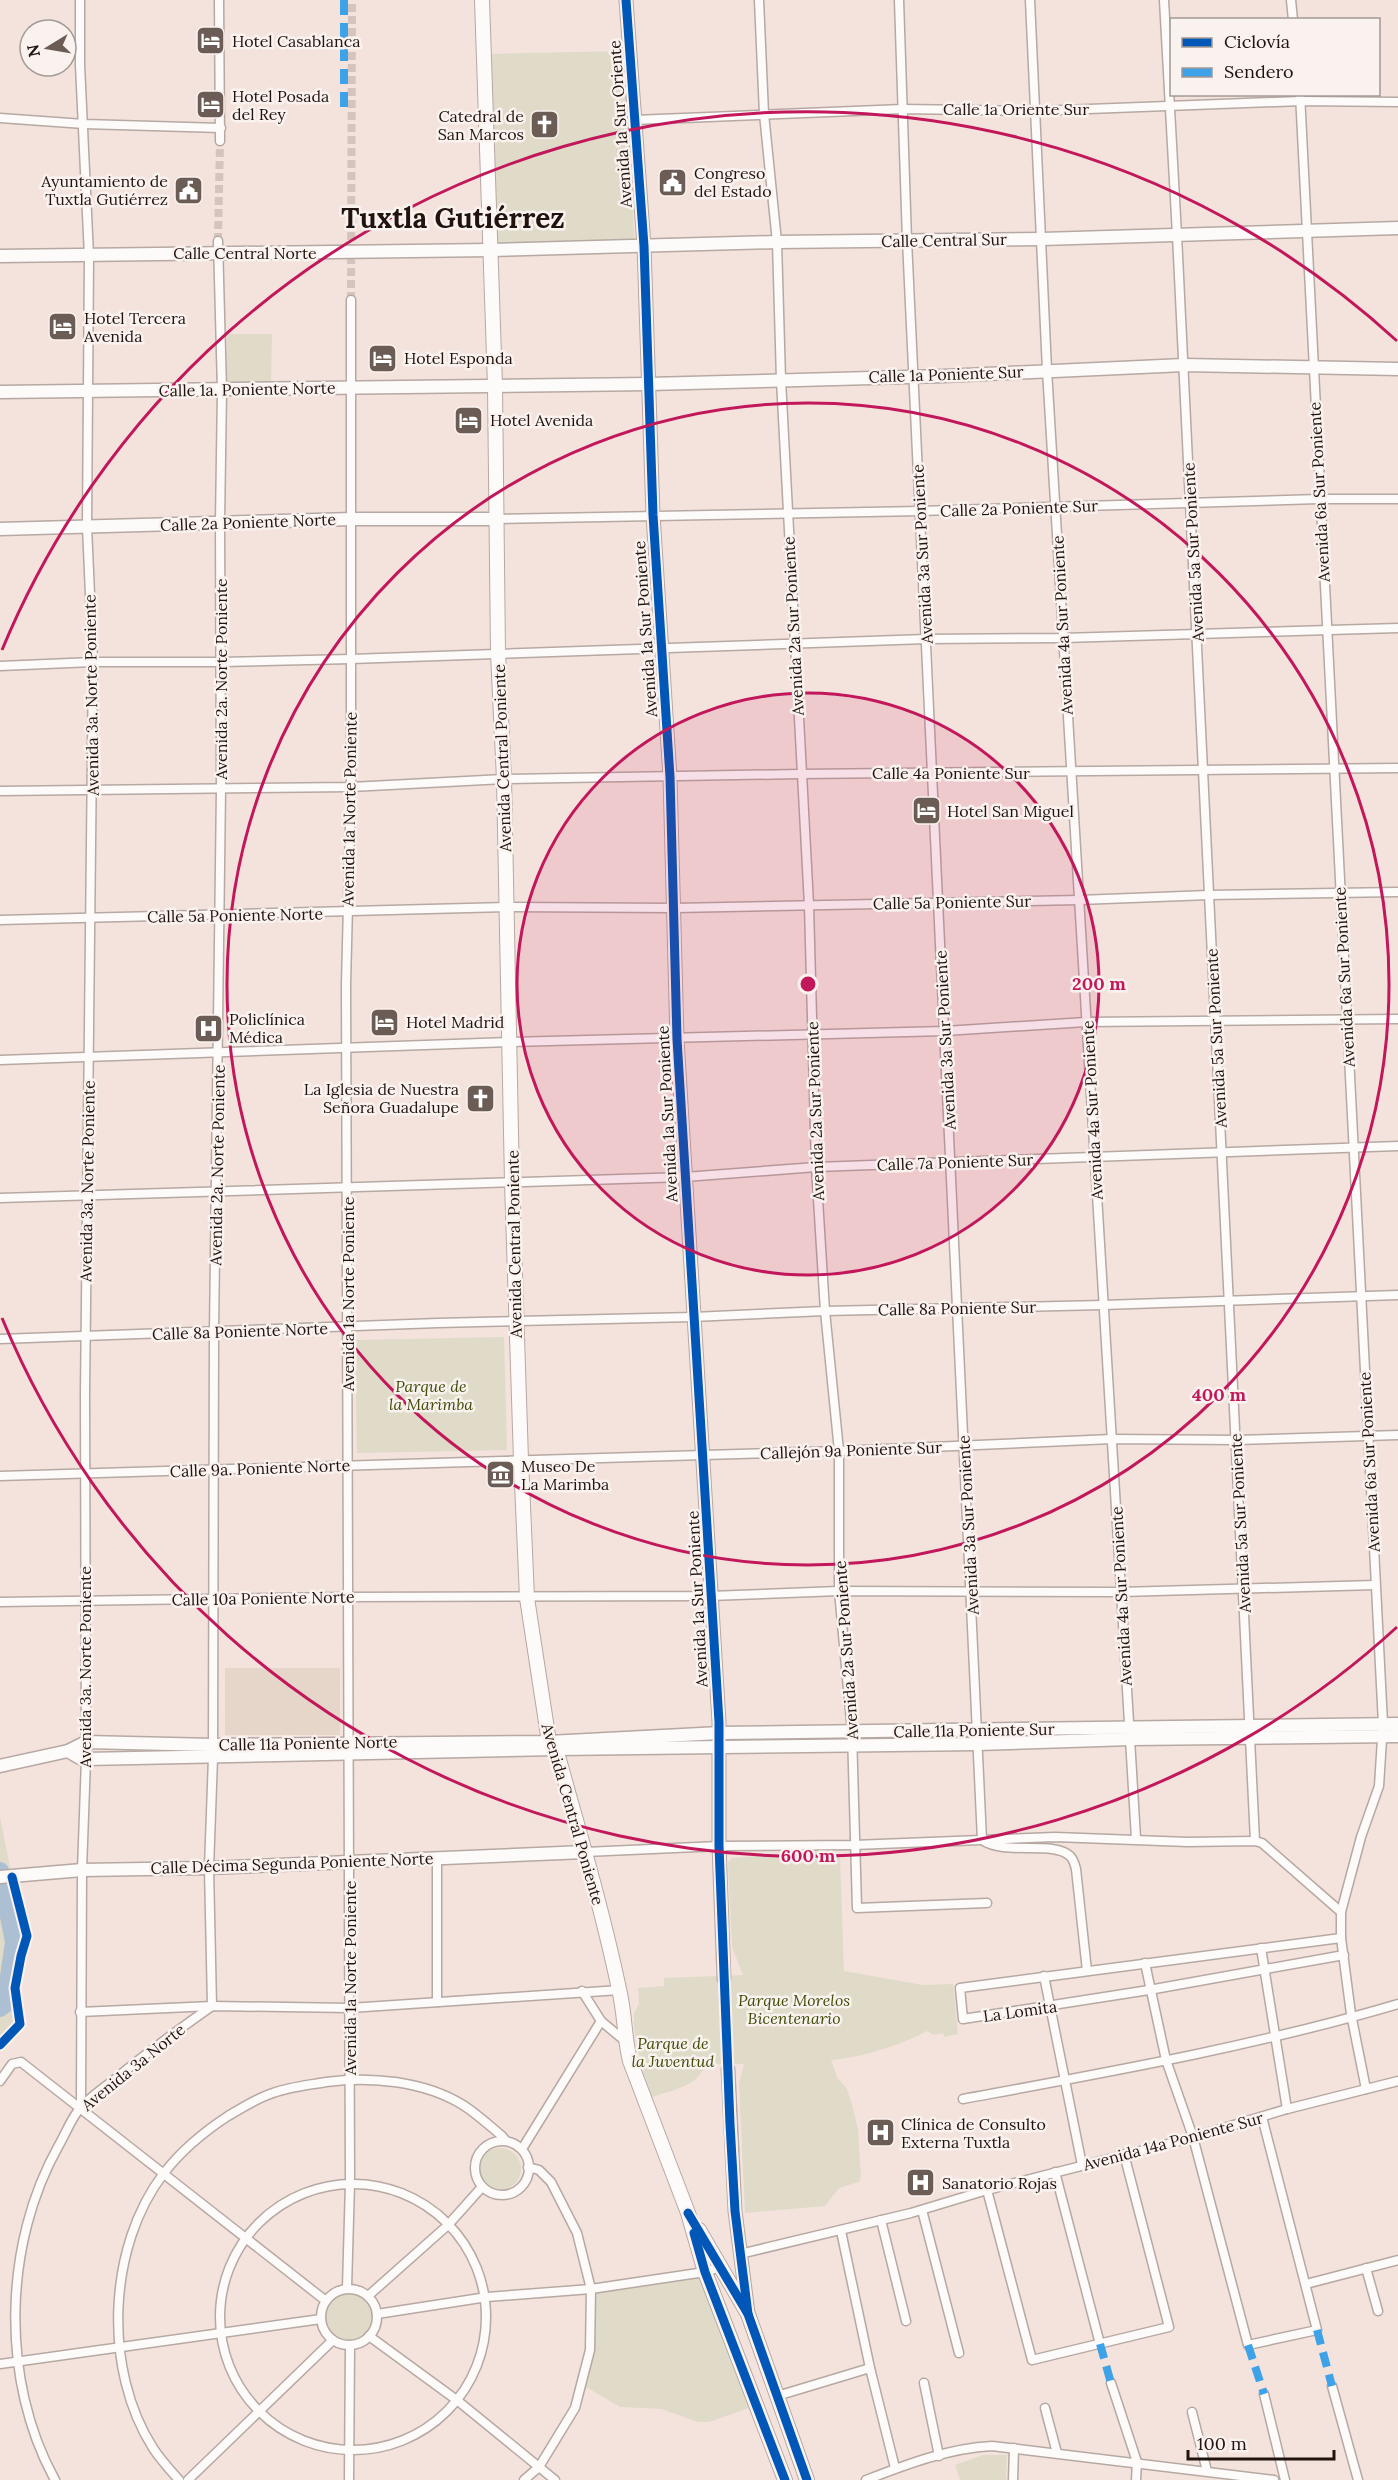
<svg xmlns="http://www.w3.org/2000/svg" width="1398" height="2480" viewBox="0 0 1398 2480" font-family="Lora,serif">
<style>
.education{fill:#e6d6c9}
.green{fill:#dfdbc8}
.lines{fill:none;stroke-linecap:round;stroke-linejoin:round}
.river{stroke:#adbfd3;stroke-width:18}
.street-tunnel{stroke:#d4c4bd;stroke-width:8;stroke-dasharray:8 4;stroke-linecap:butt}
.secondary-tunnel{stroke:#d4c4bd;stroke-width:12;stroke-dasharray:12 6;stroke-linecap:butt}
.street-casing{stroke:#b6a8a2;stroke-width:11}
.secondary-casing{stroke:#b6a8a2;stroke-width:15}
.primary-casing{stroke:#b6a8a2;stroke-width:16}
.street{stroke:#fdfbfa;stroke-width:8}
.secondary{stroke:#fdfbfa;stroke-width:12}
.primary{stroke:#fdfbfa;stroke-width:14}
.quiet{stroke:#3ea2e9;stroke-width:8;stroke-dasharray:15 8;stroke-linecap:butt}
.cycleway-casing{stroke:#faf2ef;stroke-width:13}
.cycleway{stroke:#0057b8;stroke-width:9}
.ring{fill:none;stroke:#c2185b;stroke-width:3}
.labels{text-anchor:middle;stroke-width:5;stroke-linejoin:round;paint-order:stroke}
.poi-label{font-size:16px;fill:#21140e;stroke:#faf2ef;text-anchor:start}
.street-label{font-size:16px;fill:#21140e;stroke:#faf2ef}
.park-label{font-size:16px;font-style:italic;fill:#3f4b07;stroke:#faf2ef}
.town-label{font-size:28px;font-weight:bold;fill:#21140e;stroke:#faf2ef}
.centre{fill:#c2185b;stroke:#faf2ef;stroke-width:3}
.ring-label{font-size:18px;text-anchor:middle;font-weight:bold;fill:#c2185b;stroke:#faf2ef;stroke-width:5;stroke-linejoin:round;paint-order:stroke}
</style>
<rect width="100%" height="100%" fill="#f4e3dc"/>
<rect class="education" x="225" y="1668" width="115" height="67"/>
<g class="green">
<path d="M623,51L635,246L493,249L488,54Z"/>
<path d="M227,334H272L271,386L226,385Z"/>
<path d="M504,1337L507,1450L357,1453L355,1340Z"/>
<path d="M0,1817L12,1877L27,1936L21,1956L15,1988L20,2024L0,2045Z"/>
<path d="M831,1850L840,1856L844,1971L923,1985L953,1984L958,2034L944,2037L943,2033L934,2035L927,2031C901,2045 861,2058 831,2060L837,2077L847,2089L852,2105L858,2129L861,2178L859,2182L839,2188L825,2206L745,2213L739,2083L744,2064H706C697,2087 673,2090 652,2097L641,2065L634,2028V2013L639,2004L638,1988L664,1986V1978L743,1975L732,1947L728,1863L732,1858Z"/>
<circle cx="500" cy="2169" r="21"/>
<path d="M705,2272L757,2405L709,2422H698L661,2409L620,2407L581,2384L591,2289Z"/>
<circle cx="349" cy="2317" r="23"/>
<path d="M983,2455H1007L1006,2480H960L955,2465Z"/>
</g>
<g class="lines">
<path class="river" d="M0,1871L14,1942L5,2004L0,2008"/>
<g class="street-tunnel">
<path d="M218,241L220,141"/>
<path d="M351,300L352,0"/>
</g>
<path class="secondary-tunnel" d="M724,1979L728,2069"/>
<defs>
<g id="street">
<path d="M80,0V65L89,256L87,527L93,662L85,1393L86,1759L82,1870L81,2107"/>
<path d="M219,0L220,141"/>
<path d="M759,0L764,114L777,242L781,380L809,905L816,1167L825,1311L839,1451V1591L852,1732L857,1908L987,1903"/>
<path d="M899,0L907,240L982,1840C1005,1856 1053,1840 1070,1856C1073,1859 1075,1865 1076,1869L1087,1971"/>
<path d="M1030,0L1047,370L1136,1838"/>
<path d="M1164,0L1177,235L1255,1841"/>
<path d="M1291,0L1293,20"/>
<path d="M1300,94L1383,1724L1379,1786L1361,1837L1341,1912V1938L1351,2014L1366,2089"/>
<path d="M0,118L84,124L221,128"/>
<path d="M634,120L903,109L1036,111L1301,101L1398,102"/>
<path d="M495,519L920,511L1319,499H1398"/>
<path d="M0,666L93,662H221L351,659L926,639L1063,638L1398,628"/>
<path d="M0,791L351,787L504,779L800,774L1398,768"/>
<path d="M0,920L507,907L675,908L1079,900L1209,895L1398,892"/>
<path d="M0,1060L510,1042L945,1031L1086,1022L1398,1019"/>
<path d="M0,1198L685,1177L816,1167L1398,1146"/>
<path d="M0,1339L438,1323L693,1317L825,1311L1103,1305L1398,1295"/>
<path d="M0,1476L839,1451L1112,1439L1236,1440L1398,1435"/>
<path d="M0,1602L347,1597L710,1596L839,1591L1121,1592L1375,1585"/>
<path d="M585,1852L719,1846L854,1845L1055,1837L1188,1842L1255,1841L1262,1843L1341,1912"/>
<path d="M1341,1938L960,1988L963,2019L1149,1990L1344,1955"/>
<path d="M1261,1948L1287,2109"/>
<path d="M1145,1963L1166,2060L1193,2137L1248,2345L1317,2330L1262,2117"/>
<path d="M1044,1976L1082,2165"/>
<path d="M582,1991L601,2021L625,2041"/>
<path d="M437,2002V1858"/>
<path d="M212,2006L209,1868L213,1758L214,1332L221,788L220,522L222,390L218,241"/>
<path d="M80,2012L212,2006L350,2008L620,1990"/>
<path d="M0,2081L12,2064L21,2062L326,2301"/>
<path d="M963,2099C1109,2072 1256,2046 1398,2004"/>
<circle cx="502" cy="2168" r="27"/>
<path d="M522,2149L601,2021"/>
<path d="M1055,2172L1100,2344"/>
<circle cx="353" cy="2317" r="133"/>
<path d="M987,2190L1032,2360L1169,2327L1124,2154"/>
<path d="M922,2210L959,2353"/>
<path d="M881,2220L906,2321"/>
<path d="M841,2231L870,2368L895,2468"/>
<path d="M740,2254L911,2213L987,2190L1187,2139L1287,2109L1398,2081"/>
<path d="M1366,2268L1378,2311"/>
<path d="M1306,2284L1398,2260"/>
<path d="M347,2288L350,2183L346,984L351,787V300"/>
<circle cx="349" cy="2317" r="28"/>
<path d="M368,2296L448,2225L482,2187"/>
<path d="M377,2314L487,2297L591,2289L705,2272L721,2267"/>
<path d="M369,2336L458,2401L555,2480"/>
<path d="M0,2364L321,2319"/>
<path d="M924,2383L939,2456"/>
<path d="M1111,2383L1137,2462L1136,2480"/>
<path d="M1332,2386L1358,2480"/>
<path d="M1264,2394L1285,2480"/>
<path d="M777,2396L870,2368"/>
<path d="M1045,2408L1057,2453"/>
<path d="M1192,2412L1207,2471"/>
<path d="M55,2480C0,2380 3,2244 59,2145C66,2133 72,2116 82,2106C92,2096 103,2088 114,2080C145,2054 178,2030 212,2006"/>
<path d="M179,2480C170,2470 160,2459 153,2448C103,2370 107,2247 164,2173C181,2151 205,2131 228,2116C242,2108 257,2098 273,2093C289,2087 309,2085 326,2082C371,2076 424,2081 463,2105C477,2114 490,2126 502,2136L506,2141"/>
<path d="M188,2480L333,2340"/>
<path d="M349,2480L350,2345"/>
<path d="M524,2480L539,2467L575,2408L590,2350L591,2289L577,2233L551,2182L539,2170L528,2167"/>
<path d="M866,2480C905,2465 949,2448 992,2446L1274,2480"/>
<path d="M1013,2480L1014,2448"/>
</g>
<g id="secondary">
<path d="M626,0L644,246L653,515L670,777L677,1039L719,1722V1846L724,1979"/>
<path d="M0,256L490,250L777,242L1042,239L1398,228"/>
<path d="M0,392L649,384L944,376L1184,365L1398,369"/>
<path d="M0,529L352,519H495"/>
<path d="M68,1751L80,1758L86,1759L556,1749L978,1744L1130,1739L1398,1736"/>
<path d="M0,1766L68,1751L86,1742L213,1745L549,1742L720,1733L1398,1724"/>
<path d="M0,1877L82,1870L209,1868L585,1852"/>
<path d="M728,2069L735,2211L748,2313"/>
</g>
<g id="primary">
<path d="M482,0L495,386L498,653L504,779L512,1182L521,1460L527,1598L549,1742L556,1749C578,1828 602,1908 619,1989C625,2013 624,2037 630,2061L688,2213L705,2272L785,2480"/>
<path d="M699,2230L748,2314L807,2480"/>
</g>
</defs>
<use href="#street" class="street-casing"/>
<use href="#secondary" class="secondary-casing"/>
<use href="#primary" class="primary-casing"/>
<use href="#street" class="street"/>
<use href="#secondary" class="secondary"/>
<use href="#primary" class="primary"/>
<g class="quiet">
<path d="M344,0V111"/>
<path d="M1317,2330L1332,2386"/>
<path d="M1100,2344L1111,2383"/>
<path d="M1248,2345L1264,2394"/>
</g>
<defs>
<g id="cycleway">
<path d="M626,0L644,246L653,515L670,777L677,1039L719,1722V1846L730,2124L735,2211L748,2314"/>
<path d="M0,2045L20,2024L15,1988L21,1956L27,1936L12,1877"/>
<path d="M688,2213L748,2314L807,2480"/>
<path d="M694,2233L705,2272L785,2480"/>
</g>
</defs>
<use href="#cycleway" class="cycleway-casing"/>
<use href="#cycleway" class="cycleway"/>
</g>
<circle cx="808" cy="984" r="291" fill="#c2185b" fill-opacity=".12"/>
<g class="ring">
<circle cx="808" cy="984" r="291"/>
<circle cx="808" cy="984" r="581"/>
<path d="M1397 1627A872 872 0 0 1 2 1318M2 650A872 872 0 0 1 1397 341"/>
</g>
<defs>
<symbol id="hotel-square" viewBox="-11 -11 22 22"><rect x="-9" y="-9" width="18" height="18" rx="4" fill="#6b5c56" stroke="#faf2ef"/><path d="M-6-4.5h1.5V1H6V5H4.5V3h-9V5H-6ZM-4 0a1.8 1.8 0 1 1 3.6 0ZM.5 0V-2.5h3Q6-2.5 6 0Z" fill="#fff"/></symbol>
<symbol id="church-square" viewBox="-11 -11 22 22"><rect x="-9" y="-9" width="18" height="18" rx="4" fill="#6b5c56" stroke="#faf2ef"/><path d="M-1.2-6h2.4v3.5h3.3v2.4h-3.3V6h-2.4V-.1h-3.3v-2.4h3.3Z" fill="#fff"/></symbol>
<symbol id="civic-square" viewBox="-11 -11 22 22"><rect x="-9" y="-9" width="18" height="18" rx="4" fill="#6b5c56" stroke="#faf2ef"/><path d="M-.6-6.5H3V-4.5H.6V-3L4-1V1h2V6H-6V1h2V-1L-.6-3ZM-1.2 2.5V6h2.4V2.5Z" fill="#fff"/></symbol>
<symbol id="hospital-square" viewBox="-11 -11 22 22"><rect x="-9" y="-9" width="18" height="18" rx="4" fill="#6b5c56" stroke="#faf2ef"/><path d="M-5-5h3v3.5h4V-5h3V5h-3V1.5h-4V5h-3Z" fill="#fff"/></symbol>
<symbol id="museum-square" viewBox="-11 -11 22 22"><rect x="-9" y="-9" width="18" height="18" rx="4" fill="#6b5c56" stroke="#faf2ef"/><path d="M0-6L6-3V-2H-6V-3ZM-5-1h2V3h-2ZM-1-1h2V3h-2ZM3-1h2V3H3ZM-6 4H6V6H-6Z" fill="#fff"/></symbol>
</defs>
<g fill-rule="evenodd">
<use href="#hotel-square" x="194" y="24" width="33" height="33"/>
<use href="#hotel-square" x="194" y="88" width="33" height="33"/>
<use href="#church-square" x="528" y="108" width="33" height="33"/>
<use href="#civic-square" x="656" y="166" width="33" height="33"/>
<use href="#civic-square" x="172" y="174" width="33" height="33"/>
<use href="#hotel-square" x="46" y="310" width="33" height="33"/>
<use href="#hotel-square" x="366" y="342" width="33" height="33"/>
<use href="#hotel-square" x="452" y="404" width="33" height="33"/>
<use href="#hotel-square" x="910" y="794" width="33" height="33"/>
<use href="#hotel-square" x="368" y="1006" width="33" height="33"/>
<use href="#hospital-square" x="192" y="1012" width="33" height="33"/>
<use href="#church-square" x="464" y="1082" width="33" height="33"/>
<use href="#museum-square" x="484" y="1458" width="33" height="33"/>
<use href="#hospital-square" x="864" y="2116" width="33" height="33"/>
<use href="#hospital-square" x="904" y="2166" width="33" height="33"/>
</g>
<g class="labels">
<g class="poi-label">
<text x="232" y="47">Hotel Casablanca</text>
<text x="232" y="102">Hotel Posada<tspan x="232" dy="18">del Rey</tspan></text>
<text x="524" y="122" text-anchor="end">Catedral de<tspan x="524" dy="18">San Marcos</tspan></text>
<text x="694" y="179">Congreso<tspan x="694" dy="18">del Estado</tspan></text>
<text x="168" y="187" text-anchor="end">Ayuntamiento de<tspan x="168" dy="18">Tuxtla Gutiérrez</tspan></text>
<text x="84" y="324">Hotel Tercera<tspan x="84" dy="18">Avenida</tspan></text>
<text x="404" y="364">Hotel Esponda</text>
<text x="490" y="426">Hotel Avenida</text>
<text x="947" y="817">Hotel San Miguel</text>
<text x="229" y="1025">Policlínica<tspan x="229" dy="18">Médica</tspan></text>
<text x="406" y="1028">Hotel Madrid</text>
<text x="459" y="1095" text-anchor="end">La Iglesia de Nuestra<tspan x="459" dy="18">Señora Guadalupe</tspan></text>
<text x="521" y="1472">Museo De<tspan x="521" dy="18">La Marimba</tspan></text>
<text x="901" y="2130">Clínica de Consulto<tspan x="901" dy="18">Externa Tuxtla</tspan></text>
<text x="942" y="2189">Sanatorio Rojas</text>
</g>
<g class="street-label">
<text x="1016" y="115">Calle 1a Oriente Sur</text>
<text transform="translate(620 124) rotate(-94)" y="6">Avenida 1a Sur Oriente</text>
<text transform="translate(944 240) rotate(-1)" y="6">Calle Central Sur</text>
<text x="245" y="259">Calle Central Norte</text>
<text transform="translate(946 374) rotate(-2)" y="6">Calle 1a Poniente Sur</text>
<text transform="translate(247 389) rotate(-1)" y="6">Calle 1a. Poniente Norte</text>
<text transform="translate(1319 492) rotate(-93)" y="6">Avenida 6a Sur Poniente</text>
<text transform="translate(1019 508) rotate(-2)" y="6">Calle 2a Poniente Sur</text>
<text transform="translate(248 522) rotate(-2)" y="6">Calle 2a Poniente Norte</text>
<text transform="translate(1193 552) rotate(-93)" y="6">Avenida 5a Sur Poniente</text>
<text transform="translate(922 554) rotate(-93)" y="6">Avenida 3a Sur Poniente</text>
<text transform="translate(1062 625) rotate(-93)" y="6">Avenida 4a Sur Poniente</text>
<text transform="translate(793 626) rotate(-93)" y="6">Avenida 2a Sur Poniente</text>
<text transform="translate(645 629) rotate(-94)" y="6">Avenida 1a Sur Poniente</text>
<text transform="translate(221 679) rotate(-90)" y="6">Avenida 2a. Norte Poniente</text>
<text transform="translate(91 695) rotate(-91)" y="6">Avenida 3a. Norte Poniente</text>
<text transform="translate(502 758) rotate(-92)" y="6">Avenida Central Poniente</text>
<text x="951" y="779">Calle 4a Poniente Sur</text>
<text transform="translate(349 809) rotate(-89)" y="6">Avenida 1a Norte Poniente</text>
<text transform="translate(952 902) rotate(-1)" y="6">Calle 5a Poniente Sur</text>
<text transform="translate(235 915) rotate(-1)" y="6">Calle 5a Poniente Norte</text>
<text transform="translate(1344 977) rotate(-93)" y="6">Avenida 6a Sur Poniente</text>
<text transform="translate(1216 1038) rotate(-93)" y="6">Avenida 5a Sur Poniente</text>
<text transform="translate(945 1040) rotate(-93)" y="6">Avenida 3a Sur Poniente</text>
<text transform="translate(1092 1110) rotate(-93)" y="6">Avenida 4a Sur Poniente</text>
<text transform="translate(815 1111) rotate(-92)" y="6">Avenida 2a Sur Poniente</text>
<text transform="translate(667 1114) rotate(-93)" y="6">Avenida 1a Sur Poniente</text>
<text transform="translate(955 1162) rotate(-2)" y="6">Calle 7a Poniente Sur</text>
<text transform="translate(217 1165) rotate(-89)" y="6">Avenida 2a. Norte Poniente</text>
<text transform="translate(87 1181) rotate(-89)" y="6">Avenida 3a. Norte Poniente</text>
<text transform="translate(514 1244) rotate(-91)" y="6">Avenida Central Poniente</text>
<text transform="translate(348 1294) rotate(-90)" y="6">Avenida 1a Norte Poniente</text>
<text transform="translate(957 1308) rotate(-1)" y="6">Calle 8a Poniente Sur</text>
<text transform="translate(240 1331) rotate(-2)" y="6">Calle 8a Poniente Norte</text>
<text transform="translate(851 1450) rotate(-2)" y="6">Callejón 9a Poniente Sur</text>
<text transform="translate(1369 1462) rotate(-93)" y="6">Avenida 6a Sur Poniente</text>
<text transform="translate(260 1468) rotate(-2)" y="6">Calle 9a. Poniente Norte</text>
<text transform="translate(1240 1523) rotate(-93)" y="6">Avenida 5a Sur Poniente</text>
<text transform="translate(968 1525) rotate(-93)" y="6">Avenida 3a Sur Poniente</text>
<text transform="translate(1121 1596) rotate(-93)" y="6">Avenida 4a Sur Poniente</text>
<text transform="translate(263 1598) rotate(-1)" y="6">Calle 10a Poniente Norte</text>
<text transform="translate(697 1599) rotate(-93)" y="6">Avenida 1a Sur Poniente</text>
<text transform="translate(846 1650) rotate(-94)" y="6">Avenida 2a Sur Poniente</text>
<text transform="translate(85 1667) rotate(-90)" y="6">Avenida 3a. Norte Poniente</text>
<text transform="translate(974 1730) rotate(-1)" y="6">Calle 11a Poniente Sur</text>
<text transform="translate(308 1743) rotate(-1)" y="6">Calle 11a Poniente Norte</text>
<text transform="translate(573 1814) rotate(74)" y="6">Avenida Central Poniente</text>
<text transform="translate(292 1863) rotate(-2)" y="6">Calle Décima Segunda Poniente Norte</text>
<text transform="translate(350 1978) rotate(-90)" y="6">Avenida 1a Norte Poniente</text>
<text transform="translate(1020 2011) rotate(-8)" y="6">La Lomita</text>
<text transform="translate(133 2067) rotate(-39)" y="6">Avenida 3a Norte</text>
<text transform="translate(1173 2141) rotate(-15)" y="6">Avenida 14a Poniente Sur</text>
</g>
<g class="park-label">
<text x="431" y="1392">Parque de<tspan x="431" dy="18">la Marimba</tspan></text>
<text x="794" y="2006">Parque Morelos<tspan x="794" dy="18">Bicentenario</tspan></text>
<text x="673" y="2049">Parque de<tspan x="673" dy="18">la Juventud</tspan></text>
</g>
<g class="town-label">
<text x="453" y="228">Tuxtla Gutiérrez</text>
</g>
</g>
<circle cx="808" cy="984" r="9" class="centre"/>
<g class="ring-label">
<text x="1099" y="990">200 m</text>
<text x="1219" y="1401">400 m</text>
<text x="808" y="1862">600 m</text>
</g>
<rect x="1170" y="18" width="210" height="78" fill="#faf2ef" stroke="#a39995" stroke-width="1.5"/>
<rect x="1182" y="38" width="30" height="9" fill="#0057b8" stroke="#a39995" stroke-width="1.5"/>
<text x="1224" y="48" font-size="18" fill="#21140e">Ciclovía</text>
<rect x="1182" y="68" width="30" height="9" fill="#3ea2e9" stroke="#a39995" stroke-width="1.5"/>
<text x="1224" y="78" font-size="18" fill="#21140e">Sendero</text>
<g transform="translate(48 48) rotate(259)"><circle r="28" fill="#faf2ef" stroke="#a39995" stroke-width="1.5"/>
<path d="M0-4.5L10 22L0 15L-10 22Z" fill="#6b5c56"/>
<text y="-9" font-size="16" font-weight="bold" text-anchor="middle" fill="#21140e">N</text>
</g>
<path d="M1188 2450v9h146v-9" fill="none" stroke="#21140e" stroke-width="3"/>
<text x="1197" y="2450" font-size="18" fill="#21140e" stroke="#faf2ef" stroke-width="4.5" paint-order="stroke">100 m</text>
</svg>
